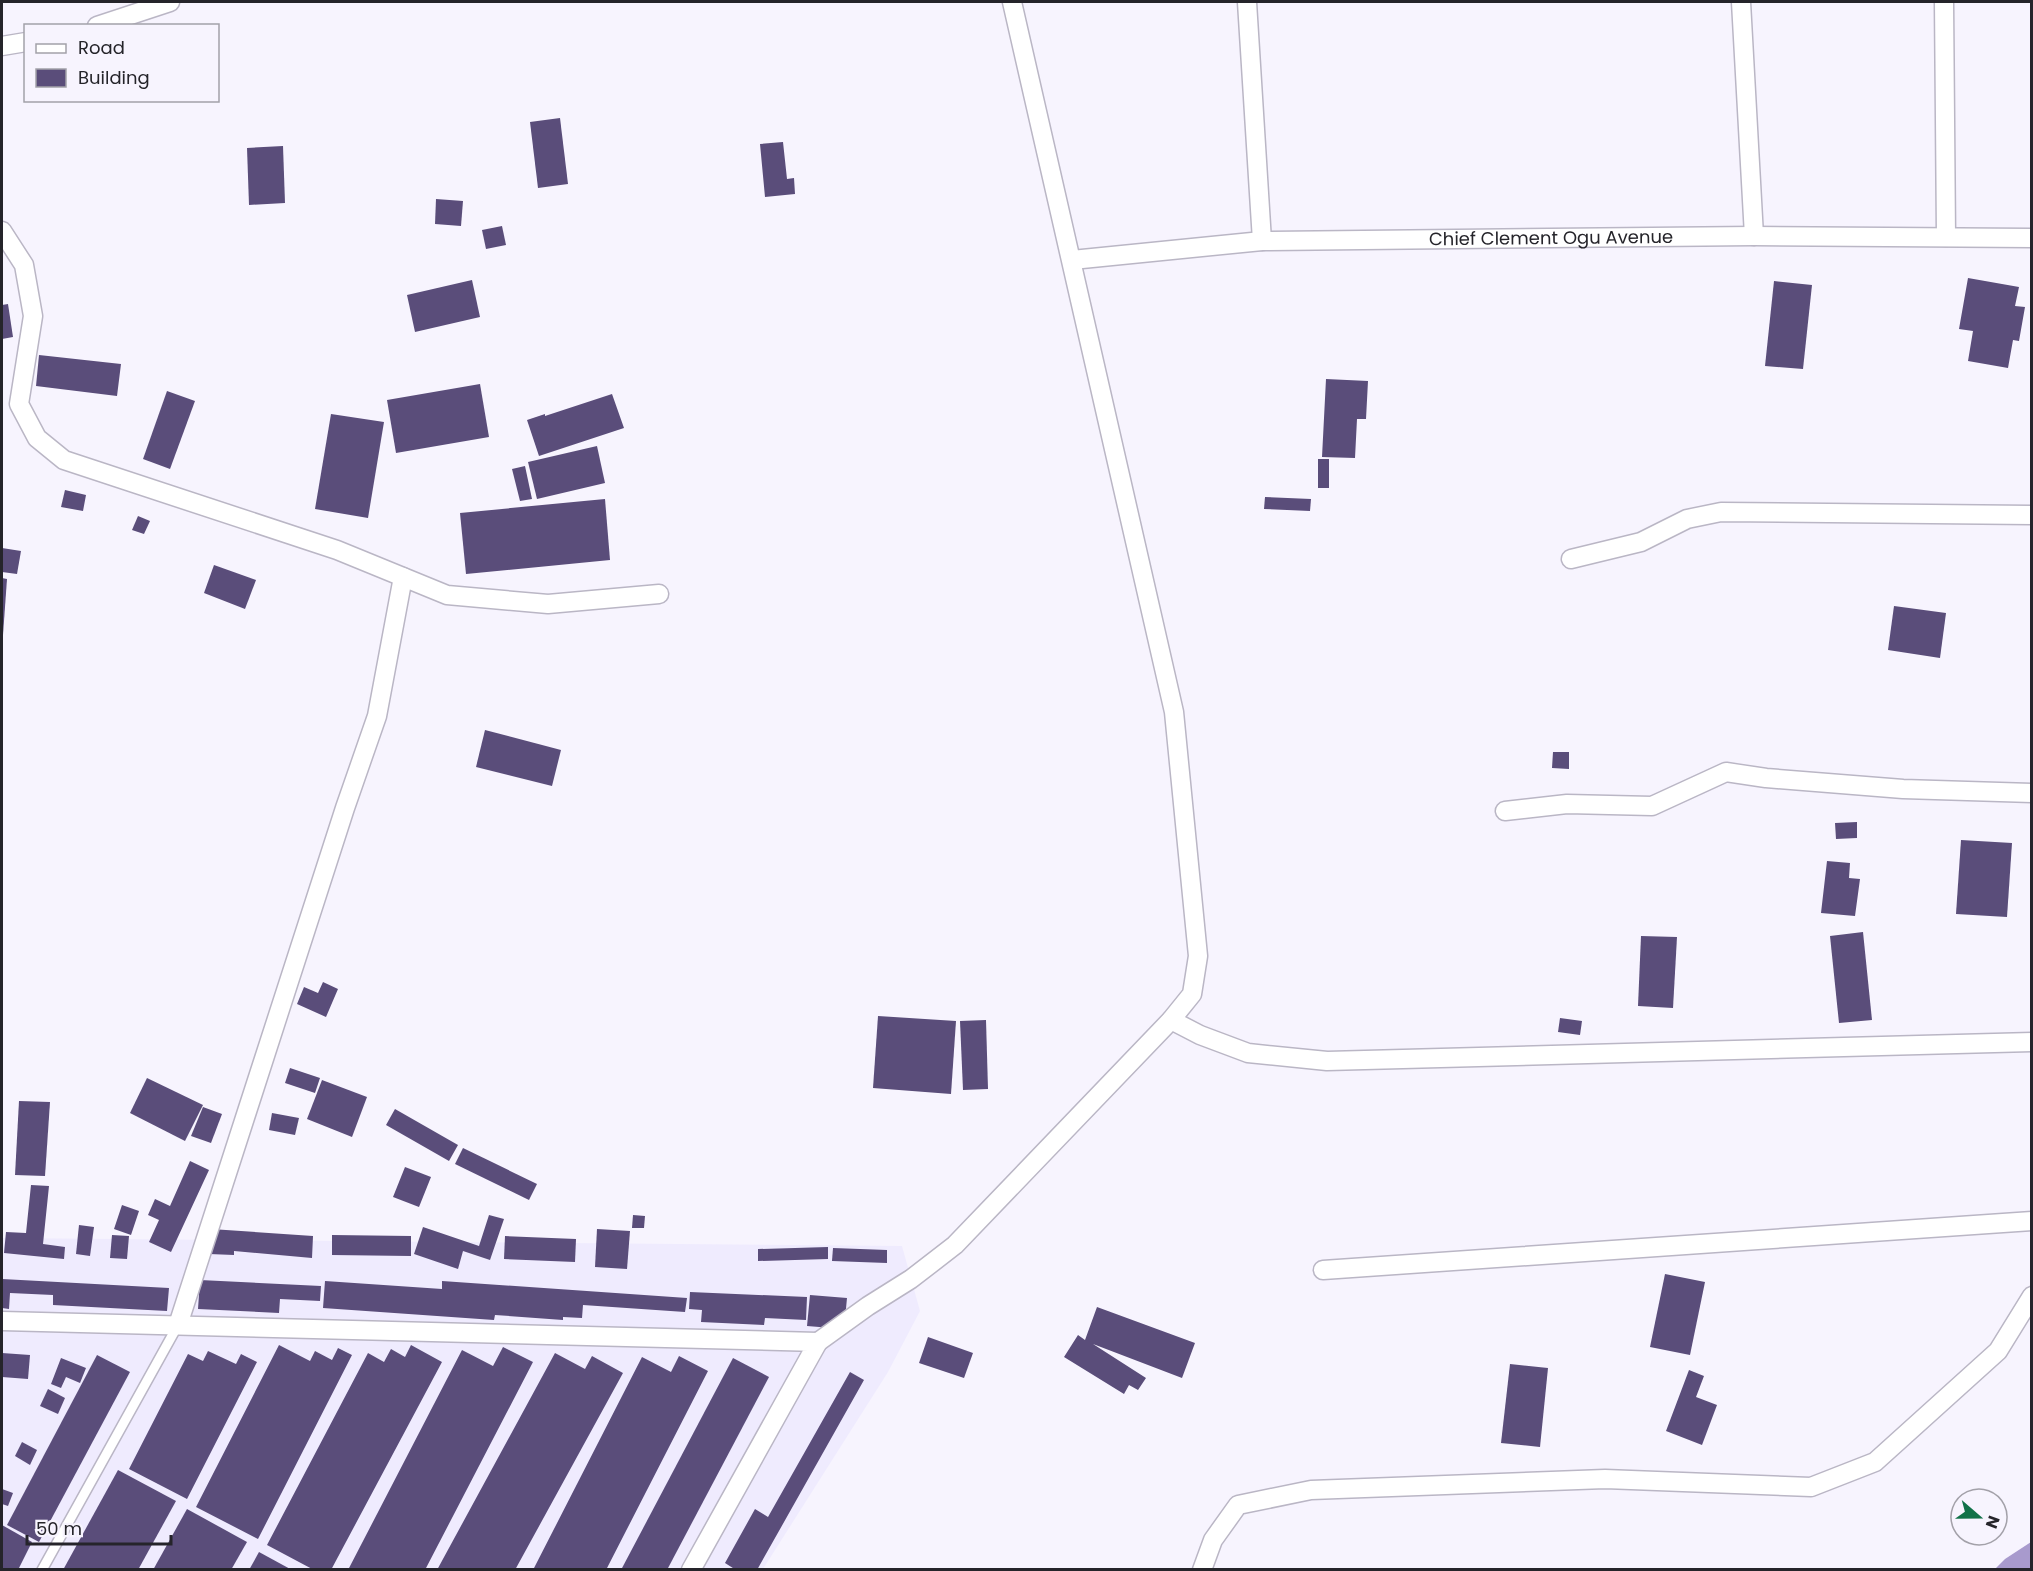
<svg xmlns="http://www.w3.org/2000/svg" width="2033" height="1571" viewBox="0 0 2033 1571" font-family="Poppins,sans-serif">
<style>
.built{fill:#efebfe}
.water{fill:#a89acd}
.building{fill:#5a4d7a}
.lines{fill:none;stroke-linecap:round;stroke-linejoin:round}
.lane-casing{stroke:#bab6c5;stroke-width:12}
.street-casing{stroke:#bab6c5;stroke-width:21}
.lane{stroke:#fff;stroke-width:9}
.street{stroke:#fff;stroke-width:18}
.labels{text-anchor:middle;stroke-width:6;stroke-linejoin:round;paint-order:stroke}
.street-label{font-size:18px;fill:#25242a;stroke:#f7f4fe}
</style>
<rect width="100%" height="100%" fill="#f7f4fe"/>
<path class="built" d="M2,1238L902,1246L920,1311L888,1372L763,1569L2,1570Z"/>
<path class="water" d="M2031,1542V1569H1995L2005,1559Z"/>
<g class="building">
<path d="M560,118L568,184L538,188L530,122Z"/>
<path d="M783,142L787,179L794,178L795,194L765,197L760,144Z"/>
<path d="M283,146L285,203L249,205L247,148Z"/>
<path d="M436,199L463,201L461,226L435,224Z"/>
<path d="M502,226L506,245L486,249L482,230Z"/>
<path d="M1968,278L2019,287L2015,306L2025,307L2019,341L2013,340L2008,368L1968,361L1973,331L1959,329Z"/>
<path d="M472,280L480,317L415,332L407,295Z"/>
<path d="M1774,281L1812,285L1803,369L1765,366Z"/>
<path d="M8,304L13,337L2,339V305Z"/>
<path d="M39,355L121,364L117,396L36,386Z"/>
<path d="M1326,379L1368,381L1366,419H1357L1355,458L1322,457Z"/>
<path d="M480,384L489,437L396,453L387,400Z"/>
<path d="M167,391L195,401L170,469L143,459Z"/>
<path d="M612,394L624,428L539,456L527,420L545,414V416Z"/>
<path d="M331,414L384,422L368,518L315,509Z"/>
<path d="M597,446L605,483L537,499L528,462Z"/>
<rect x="1318" y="459" width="11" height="29"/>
<path d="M525,466L532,499L520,501L512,469Z"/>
<path d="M65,490L86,495L83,511L61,507Z"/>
<path d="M1265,497L1311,499L1310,511L1264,509Z"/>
<path d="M605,499L610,560L466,574L460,513Z"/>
<path d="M138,516L150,521L144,534L132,530Z"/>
<path d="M2,548L21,551L17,574L2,572Z"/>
<path d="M214,565L256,580L245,609L204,593Z"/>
<path d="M2,578L7,579L3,635H2Z"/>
<path d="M1894,606L1946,613L1940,658L1888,650Z"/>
<path d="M485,730L561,750L552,786L476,767Z"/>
<path d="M1553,752H1569V769L1552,768Z"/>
<path d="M1857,822V838L1836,839L1835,823Z"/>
<path d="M1961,840L2012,843L2007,917L1956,914Z"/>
<path d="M1827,861L1850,863L1849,878L1860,879L1855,916L1821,913Z"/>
<path d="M1863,932L1872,1020L1839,1023L1830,936Z"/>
<path d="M1641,936L1677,937L1673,1008L1638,1006Z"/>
<path d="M323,982L338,989L326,1017L297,1004L304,987L318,993Z"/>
<path d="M878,1016L956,1021L951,1094L873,1088Z"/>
<path d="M1560,1018L1582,1021L1580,1035L1558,1032Z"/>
<path d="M986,1020L988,1089L963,1090L960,1021Z"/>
<path d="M290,1068L320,1078L315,1093L285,1083Z"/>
<path d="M147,1078L203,1105L185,1141L130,1113Z"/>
<path d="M322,1080L367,1097L352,1137L307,1119Z"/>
<path d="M19,1101L50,1102L45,1176L15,1175Z"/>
<path d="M203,1107L222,1114L211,1143L191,1136Z"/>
<path d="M395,1109L458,1145L449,1161L386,1125Z"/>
<path d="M272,1113L299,1118L295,1135L269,1130Z"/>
<path d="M463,1148L537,1184L529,1200L455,1164Z"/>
<path d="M190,1161L209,1170L171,1252L149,1242L159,1220L148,1215L155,1199L170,1206Z"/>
<path d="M405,1167L431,1177L419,1207L393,1197Z"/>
<path d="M31,1185L49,1186L43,1244L65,1247L64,1259L4,1253L6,1232L26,1233Z"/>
<path d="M122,1205L139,1211L131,1235L114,1229Z"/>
<path d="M489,1215L504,1219L490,1260L463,1251L458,1269L414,1254L423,1227L479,1246Z"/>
<path d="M633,1215L645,1216L644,1228H632Z"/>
<path d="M79,1225L94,1227L90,1256L76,1254Z"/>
<path d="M211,1229L313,1236L312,1258L234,1251V1255L209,1254Z"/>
<path d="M597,1229L630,1231L627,1269L595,1267Z"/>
<path d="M112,1235L129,1236L127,1259L110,1258Z"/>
<path d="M332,1235L411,1236V1256L332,1255Z"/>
<path d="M505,1236L576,1239L575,1262L504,1259Z"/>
<path d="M828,1247V1259L758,1261V1249Z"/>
<path d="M833,1248L887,1250V1263L832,1261Z"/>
<path d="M1665,1274L1705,1282L1690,1355L1650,1347Z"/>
<path d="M2,1279L169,1288L167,1311L53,1305V1295L10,1293L9,1309L2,1308Z"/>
<path d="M200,1280L321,1286L320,1301L280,1299L279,1313L198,1309Z"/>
<path d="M325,1281L442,1289V1281L687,1298L685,1312L583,1305L582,1318L563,1317V1320L495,1315L494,1320L323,1308Z"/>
<path d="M690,1292L807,1297L806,1320L765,1318L764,1325L701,1322L702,1310L689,1309Z"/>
<path d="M810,1295L847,1298L844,1329L807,1326Z"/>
<path d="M1097,1307L1195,1343L1182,1378L1093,1344L1146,1378L1138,1390L1129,1385L1124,1394L1064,1357L1078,1335L1085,1340Z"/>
<path d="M928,1337L973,1353L964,1378L919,1363Z"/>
<path d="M279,1345L310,1361L315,1351L332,1360L338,1348L352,1355L258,1539L196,1507Z"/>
<path d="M411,1345L442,1362L331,1570H314L267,1545L368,1353L384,1362L391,1349L405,1357Z"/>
<path d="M503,1347L533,1362L425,1570H348L462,1350L493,1366Z"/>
<path d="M208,1351L236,1364L241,1354L257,1362L187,1499L129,1469L188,1354L203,1361Z"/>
<path d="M2,1353L30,1355L28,1379L2,1377Z"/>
<path d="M555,1353L585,1369L592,1356L623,1373L515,1570H437Z"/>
<path d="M97,1355L130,1372L39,1542L7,1525Z"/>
<path d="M679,1356L708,1371L606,1570H533L642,1357L671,1372Z"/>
<path d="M61,1358L86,1368L80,1383L66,1377L61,1388L51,1384Z"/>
<path d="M733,1358L769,1377L667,1570H621Z"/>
<path d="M1510,1364L1548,1368L1540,1447L1501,1443Z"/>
<path d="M1689,1370L1704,1376L1696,1397L1717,1405L1702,1445L1666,1431Z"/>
<path d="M850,1372L864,1380L757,1570H736L725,1563L755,1509L768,1517Z"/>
<path d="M48,1389L65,1398L58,1414L40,1406Z"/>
<path d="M22,1442L37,1450L30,1465L15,1456Z"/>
<path d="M118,1470L176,1501L138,1570H63Z"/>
<path d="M2,1489L13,1493L8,1506L2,1504Z"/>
<path d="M187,1509L247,1542L231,1570H153Z"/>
<path d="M2,1525L32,1542L18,1570H2Z"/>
<path d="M259,1552L292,1570H249Z"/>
</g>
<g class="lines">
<defs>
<path id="lane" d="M42,1570L178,1325"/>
<g id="street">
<path d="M1247,2L1262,241"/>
<path d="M1741,2L1754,236"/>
<path d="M1944,2L1946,237"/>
<path d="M97,26L170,2"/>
<path d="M2,46L26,42"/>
<path d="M2,231L24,265L33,316L19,404L37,438L64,460L337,550L447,595L548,604L659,594"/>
<path id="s1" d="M1072,260L1262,241L1754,236L2032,238"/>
<path d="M1571,559L1641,542L1687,519L1721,512L2032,515"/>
<path d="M1505,811L1567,804L1652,806L1726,772L1766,778L1903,789L2032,793"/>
<path d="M1171,1020L1200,1035L1248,1053L1327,1061L2032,1042"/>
<path d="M1323,1270L2032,1221"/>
<path d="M2,1321L818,1342L691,1570"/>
<path d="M178,1325L345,808L377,716L403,577"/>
<path d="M818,1342L868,1306L911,1279L955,1245L1171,1020L1192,994L1198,956L1174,712L1012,2"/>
<path d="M1202,1570L1213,1540L1238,1505L1311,1490L1605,1479L1811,1487L1875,1462L1998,1351L2032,1296"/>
</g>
</defs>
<use href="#lane" class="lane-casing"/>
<use href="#street" class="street-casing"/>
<use href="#lane" class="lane"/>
<use href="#street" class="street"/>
</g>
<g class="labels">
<g class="street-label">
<text dy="6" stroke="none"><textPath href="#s1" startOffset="480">Chief Clement Ogu Avenue</textPath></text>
</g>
</g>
<rect width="2033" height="1571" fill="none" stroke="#25242a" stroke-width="6"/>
<rect x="24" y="24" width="195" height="78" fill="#f7f4fe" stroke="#a3a1a9" stroke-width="1.5"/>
<rect x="36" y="44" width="30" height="9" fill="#ffffff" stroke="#a3a1a9" stroke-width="1.5"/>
<text x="78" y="54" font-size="18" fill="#25242a">Road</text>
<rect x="36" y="69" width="30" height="18" fill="#5a4d7a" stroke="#a3a1a9" stroke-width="1.5"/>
<text x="78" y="84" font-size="18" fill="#25242a">Building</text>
<g transform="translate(1979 1517) rotate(110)"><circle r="28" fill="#f7f4fe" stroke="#a3a1a9" stroke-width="1.5"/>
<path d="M0-4.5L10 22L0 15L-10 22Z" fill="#117248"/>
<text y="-9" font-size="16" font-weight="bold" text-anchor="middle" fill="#25242a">N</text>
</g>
<path d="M27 1535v9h144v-9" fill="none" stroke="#25242a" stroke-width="3"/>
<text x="36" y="1535" font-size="18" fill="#25242a" stroke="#f7f4fe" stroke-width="4.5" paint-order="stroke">50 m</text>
</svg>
